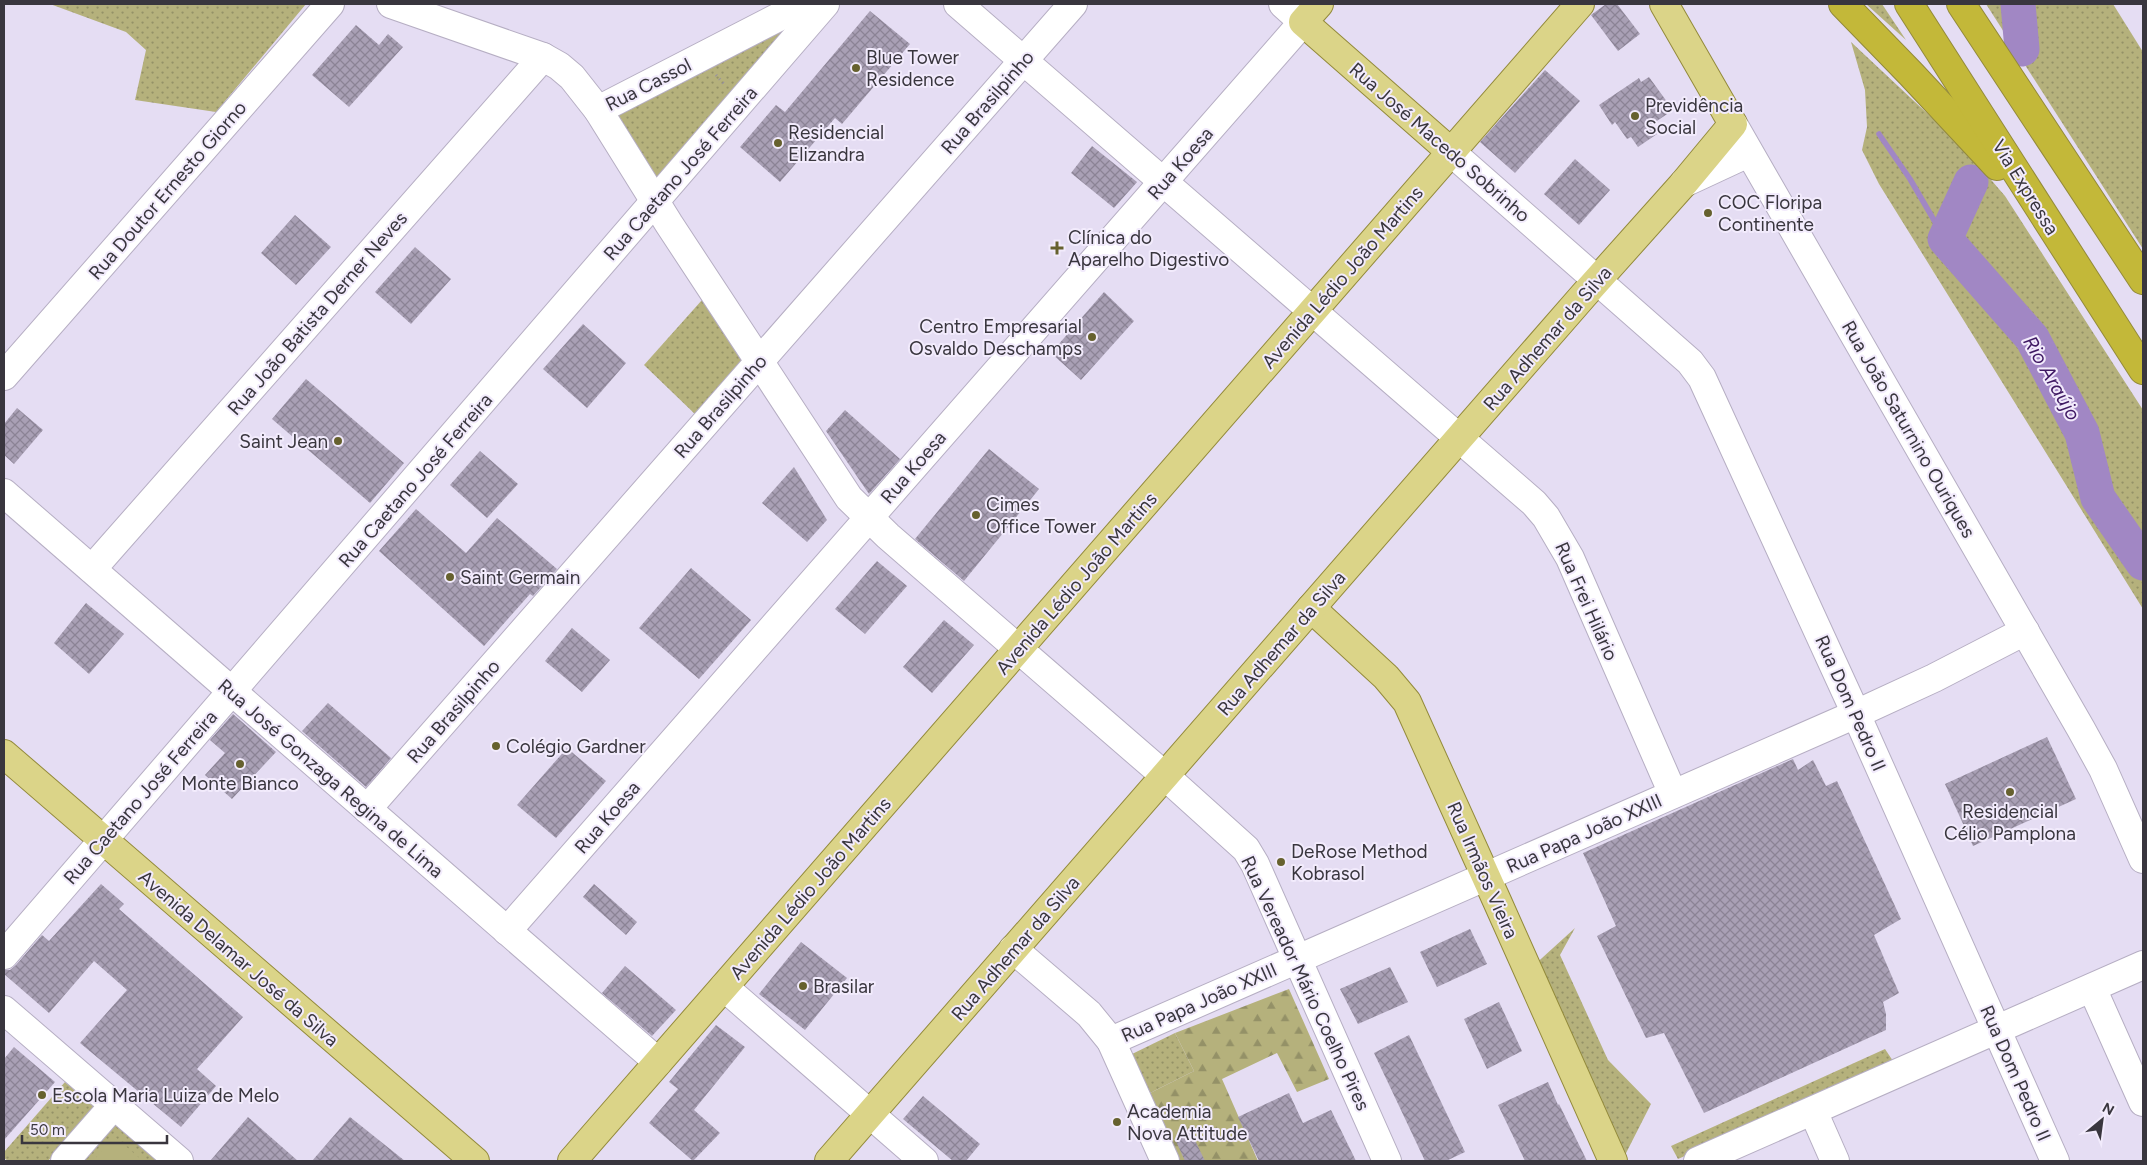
<svg xmlns="http://www.w3.org/2000/svg" width="2147" height="1165" viewBox="0 0 2147 1165" font-family="Figtree,sans-serif">
<style>
.green{fill:url(#green-dots)}
.forest{fill:url(#forest-firs)}
.pitch{fill:#b5b17c}
.lines{fill:none;stroke-linecap:round;stroke-linejoin:round}
.stream{stroke:#a187c4;stroke-width:5.5}
.river{stroke:#a187c4;stroke-width:35}
.building{fill:url(#building-cross-hatch)}
.minor-casing{stroke:#b6aec3;stroke-width:30}
.major-casing{stroke:#938a3b;stroke-width:30}
.highway-casing{stroke:#938a3b;stroke-width:30}
.path{stroke:#9791a1;stroke-width:3;stroke-dasharray:1 4;stroke-linecap:butt}
.minor{stroke:#fff;stroke-width:28}
.major{stroke:#dbd488;stroke-width:28}
.highway{stroke:#c3b839;stroke-width:28}
.poi-dot{fill:#66612e;stroke:#f2ebfc;stroke-width:2}
.labels{text-anchor:middle;stroke-width:4;stroke-linejoin:round;paint-order:stroke}
.poi-label{font-size:19px;fill:#39363e;stroke:#f2ebfc;text-anchor:start}
.street-label{font-size:19px;fill:#39363e;stroke:#f2ebfc}
.water-label{font-size:20px;font-style:italic;fill:#3f1963;stroke:#f2ebfc}
</style>
<defs>
<pattern id="green-dots" width="8" height="8" patternUnits="userSpaceOnUse" patternTransform="scale(1.25)"><rect width="8" height="8" fill="#b5b17c"/><path d="M2 2h.1M6 6h.1" fill="none" stroke="#949167" stroke-width="1.8" stroke-linecap="round"/></pattern>
<pattern id="forest-firs" width="22" height="20" patternUnits="userSpaceOnUse" patternTransform="scale(1.25)"><rect width="22" height="20" fill="#b5b17c"/><path d="M5 1l3.5 6h-7zM16 11l3.5 6h-7z" fill="#949167"/></pattern>
<pattern id="building-cross-hatch" width="8" height="8" patternUnits="userSpaceOnUse" patternTransform="scale(1.25)"><rect width="8" height="8" fill="#a9a0b5"/><path d="M0 0l8 8M0 8l8-8" fill="none" stroke="#8b8395"/></pattern>
</defs>
<rect width="100%" height="100%" fill="#e5ddf3"/>
<g class="green">
<path d="M50,4H306L216,112L135,100L146,50L126,32Z"/>
<path d="M815,4L656,189L605,114Z"/>
<path d="M1866,4H1882L1906,40Z"/>
<path d="M1986,4H2113L2143,52V249Z"/>
<path d="M1851,42L1962,146L2005,196L2143,410V609L1879,184L1862,150L1867,127L1865,90Z"/>
<path d="M702,300L744,362L697,416L644,365Z"/>
<path d="M1575,928L1560,955L1608,1060L1651,1104L1622,1161L1531,968Z"/>
<path d="M1175,1033L1194,1071L1142,1097L1128,1056Z"/>
<path d="M1885,1049L1895,1064L1678,1159L1671,1146Z"/>
<path d="M65,1082L95,1108L48,1161H8L4,1158V1152Z"/>
<path d="M114,1123L158,1161H80Z"/>
</g>
<path class="forest" d="M1289,989L1329,1079L1297,1092L1277,1053L1222,1079L1258,1161H1171L1142,1097L1194,1071L1175,1033Z"/>
<path class="pitch" d="M114,1136L143,1161H93Z"/>
<g class="lines">
<path class="stream" d="M1879,134L1910,179L1945,239"/>
<g class="river">
<path d="M2018,4L2022,49"/>
<path d="M1971,182L1945,239L2032,338L2082,433L2098,498L2143,563"/>
</g>
</g>
<g class="building">
<path d="M1606,4H1617L1640,34L1618,51L1591,15Z"/>
<path d="M870,11L910,44L842,124L835,118L780,182L740,147L776,105L785,112Z"/>
<path d="M356,25L379,45L388,34L403,47L349,107L312,75Z"/>
<path d="M1545,70L1580,101L1515,173L1480,142Z"/>
<path d="M1649,77L1673,110L1651,125L1657,134L1638,147L1631,137L1627,139L1615,122L1612,125L1599,105L1639,78L1641,82Z"/>
<path d="M1092,146L1137,182L1114,208L1071,173Z"/>
<path d="M1575,159L1610,190L1579,225L1544,194Z"/>
<path d="M295,215L331,247L296,285L261,253Z"/>
<path d="M415,247L451,279L411,324L375,292Z"/>
<path d="M1104,292L1134,321L1081,380L1051,353Z"/>
<path d="M583,324L626,363L587,408L543,369Z"/>
<path d="M306,379L404,463L370,503L272,419Z"/>
<path d="M17,408L43,430L14,464L4,455V424Z"/>
<path d="M845,410L900,459L869,494L826,431Z"/>
<path d="M989,449L1039,489L964,581L915,539Z"/>
<path d="M480,451L518,484L487,518L450,485Z"/>
<path d="M794,467L827,520L807,542L762,503Z"/>
<path d="M416,509L466,553L497,518L557,569L533,596L530,594L484,646L379,551Z"/>
<path d="M877,561L907,586L865,634L835,609Z"/>
<path d="M691,568L751,620L699,679L639,628Z"/>
<path d="M86,603L124,634L89,674L54,643Z"/>
<path d="M944,620L974,645L932,693L903,667Z"/>
<path d="M572,628L610,660L582,692L545,661Z"/>
<path d="M328,703L391,758L366,787L302,731Z"/>
<path d="M233,714L276,752L232,799L205,775L225,753L210,740Z"/>
<path d="M2047,737L2076,799L1973,846L1945,784Z"/>
<path d="M567,748L606,781L556,838L517,805Z"/>
<path d="M1793,759L1798,770L1813,760L1826,786L1837,781L1901,919L1874,935L1899,993L1883,1002L1886,1014V1030L1704,1113L1664,1033L1646,1038L1597,936L1616,926L1583,853Z"/>
<path d="M101,884L124,904L119,909L243,1017L197,1069L216,1086L181,1127L80,1043L127,990L94,961L49,1013L4,974V970H10L16,965L42,935L49,941Z"/>
<path d="M594,884L637,922L626,935L583,897Z"/>
<path d="M1470,929L1487,964L1437,987L1420,952Z"/>
<path d="M801,942L847,978L805,1030L759,994Z"/>
<path d="M625,966L676,1010L652,1036L602,993Z"/>
<path d="M1390,967L1408,1002L1358,1024L1340,989Z"/>
<path d="M1499,1002L1522,1051L1487,1069L1464,1019Z"/>
<path d="M716,1025L745,1047L694,1110L720,1133L693,1161L649,1123L678,1089L669,1082Z"/>
<path d="M1409,1035L1465,1152L1446,1161H1425L1374,1053Z"/>
<path d="M14,1047L55,1082L4,1140V1059Z"/>
<path d="M1548,1082L1558,1105L1559,1104L1587,1161H1525L1498,1105Z"/>
<path d="M1289,1093L1303,1123L1331,1110L1356,1161H1259L1238,1117Z"/>
<path d="M923,1096L980,1144L966,1161H953L903,1119Z"/>
<path d="M248,1117L265,1132L298,1161H210Z"/>
<path d="M350,1117L405,1161H312Z"/>
<path d="M1191,1132L1205,1161H1185L1175,1139Z"/>
</g>
<g class="lines">
<defs>
<g id="minor">
<path d="M391,4L543,57L559,66L572,77L598,110L669,224L849,498L888,536L1165,776L1246,849L1255,864L1387,1161"/>
<path d="M958,4L1534,503L1546,517L1570,558L1673,794"/>
<path d="M598,110L804,4"/>
<path d="M1733,124L2081,729L2103,769L2143,859"/>
<path d="M1451,152L1690,362L1702,378L1856,714L2055,1161"/>
<path d="M1684,183L1742,156"/>
<path d="M4,376L330,4"/>
<path d="M4,493L658,1062"/>
<path d="M92,569L543,57"/>
<path d="M367,809L1073,4"/>
<path d="M507,931L1303,22L1283,4"/>
<path d="M1013,949L1089,1014L1111,1041L1165,1161"/>
<path d="M4,955L825,4"/>
<path d="M724,987L924,1161"/>
<path d="M2092,988L2143,1102"/>
<path d="M4,1010L179,1161"/>
<path d="M1111,1041L1856,714L1934,678L2025,631"/>
<path d="M1813,1111L1835,1161"/>
<path d="M65,1161L114,1105"/>
<path d="M1698,1161L2143,965"/>
</g>
<g id="major">
<path d="M1319,4L1303,22L1451,152"/>
<path d="M1311,608L1386,677L1407,702L1497,901L1613,1161"/>
<path d="M4,754L475,1161"/>
<path d="M572,1161L1580,4"/>
<path d="M829,1161L1583,296L1684,183L1733,124L1664,4"/>
</g>
<g id="highway">
<path d="M1843,4L1911,74L1997,166"/>
<path d="M1909,4L2143,370"/>
<path d="M1961,4L2143,280"/>
</g>
</defs>
<use href="#minor" class="minor-casing"/>
<use href="#major" class="major-casing"/>
<use href="#highway" class="highway-casing"/>
<path class="path" d="M716,75L725,85"/>
<use href="#minor" class="minor"/>
<use href="#major" class="major"/>
<use href="#highway" class="highway"/>
</g>
<g class="poi-dot">
<circle cx="856" cy="68" r="5"/>
<circle cx="1635" cy="116" r="5"/>
<circle cx="778" cy="143" r="5"/>
<circle cx="1708" cy="213" r="5"/>
<path d="M1054.5 240.5h5v5h5v5h-5v5h-5v-5h-5v-5h5z"/>
<circle cx="1092" cy="337" r="5"/>
<circle cx="338" cy="441" r="5"/>
<circle cx="976" cy="515" r="5"/>
<circle cx="450" cy="577" r="5"/>
<circle cx="496" cy="746" r="5"/>
<circle cx="240" cy="764" r="5"/>
<circle cx="2010" cy="792" r="5"/>
<circle cx="1281" cy="862" r="5"/>
<circle cx="803" cy="986" r="5"/>
<circle cx="42" cy="1095" r="5"/>
<circle cx="1117" cy="1122" r="5"/>
</g>
<g class="labels">
<g class="poi-label">
<text x="866" y="64">Blue Tower<tspan x="866" dy="22">Residence</tspan></text>
<text x="1645" y="112">Previdência<tspan x="1645" dy="22">Social</tspan></text>
<text x="788" y="139">Residencial<tspan x="788" dy="22">Elizandra</tspan></text>
<text x="1718" y="209">COC Floripa<tspan x="1718" dy="22">Continente</tspan></text>
<text x="1068" y="244">Clínica do<tspan x="1068" dy="22">Aparelho Digestivo</tspan></text>
<text x="1082" y="333" text-anchor="end">Centro Empresarial<tspan x="1082" dy="22">Osvaldo Deschamps</tspan></text>
<text x="328" y="448" text-anchor="end">Saint Jean</text>
<text x="986" y="511">Cimes<tspan x="986" dy="22">Office Tower</tspan></text>
<text x="460" y="584">Saint Germain</text>
<text x="506" y="753">Colégio Gardner</text>
<text x="240" y="790" text-anchor="middle">Monte Bianco</text>
<text x="2010" y="818" text-anchor="middle">Residencial<tspan x="2010" dy="22">Célio Pamplona</tspan></text>
<text x="1291" y="858">DeRose Method<tspan x="1291" dy="22">Kobrasol</tspan></text>
<text x="813" y="993">Brasilar</text>
<text x="52" y="1102">Escola Maria Luiza de Melo</text>
<text x="1127" y="1118">Academia<tspan x="1127" dy="22">Nova Attitude</tspan></text>
</g>
<g class="street-label">
<text transform="translate(648 84) rotate(-27)" y="7">Rua Cassol</text>
<text transform="translate(987 102) rotate(-49)" y="7">Rua Brasilpinho</text>
<text transform="translate(1440 142) rotate(41)" y="7">Rua José Macedo Sobrinho</text>
<text transform="translate(1180 163) rotate(-49)" y="7">Rua Koesa</text>
<text transform="translate(680 173) rotate(-49)" y="7">Rua Caetano José Ferreira</text>
<text transform="translate(2026 187) rotate(58)" y="7">Via Expressa</text>
<text transform="translate(167 190) rotate(-49)" y="7">Rua Doutor Ernesto Giorno</text>
<text transform="translate(1342 277) rotate(-49)" y="7">Avenida Lédio João Martins</text>
<text transform="translate(317 313) rotate(-49)" y="7">Rua João Batista Derner Neves</text>
<text transform="translate(1547 338) rotate(-49)" y="7">Rua Adhemar da Silva</text>
<text transform="translate(720 406) rotate(-49)" y="7">Rua Brasilpinho</text>
<text transform="translate(1909 429) rotate(60)" y="7">Rua João Saturnino Ouriques</text>
<text transform="translate(913 467) rotate(-49)" y="7">Rua Koesa</text>
<text transform="translate(415 480) rotate(-49)" y="7">Rua Caetano José Ferreira</text>
<text transform="translate(1076 583) rotate(-49)" y="7">Avenida Lédio João Martins</text>
<text transform="translate(1587 601) rotate(66)" y="7">Rua Frei Hilário</text>
<text transform="translate(1281 643) rotate(-49)" y="7">Rua Adhemar da Silva</text>
<text transform="translate(1851 703) rotate(66)" y="7">Rua Dom Pedro II</text>
<text transform="translate(453 711) rotate(-49)" y="7">Rua Brasilpinho</text>
<text transform="translate(331 778) rotate(41)" y="7">Rua José Gonzaga Regina de Lima</text>
<text transform="translate(140 797) rotate(-49)" y="7">Rua Caetano José Ferreira</text>
<text transform="translate(607 817) rotate(-49)" y="7">Rua Koesa</text>
<text transform="translate(1584 833) rotate(-24)" y="7">Rua Papa João XXIII</text>
<text transform="translate(1483 870) rotate(66)" y="7">Rua Irmãos Vieira</text>
<text transform="translate(810 888) rotate(-49)" y="7">Avenida Lédio João Martins</text>
<text transform="translate(1015 948) rotate(-49)" y="7">Rua Adhemar da Silva</text>
<text transform="translate(239 958) rotate(41)" y="7">Avenida Delamar José da Silva</text>
<text transform="translate(1306 983) rotate(65)" y="7">Rua Vereador Mário Coelho Pires</text>
<text transform="translate(1199 1002) rotate(-24)" y="7">Rua Papa João XXIII</text>
<text transform="translate(2016 1073) rotate(66)" y="7">Rua Dom Pedro II</text>
</g>
<g class="water-label">
<text transform="translate(2052 378) rotate(60)" y="7">Rio Araújo</text>
</g>
</g>
<rect width="2147" height="1165" fill="none" stroke="#39363e" stroke-width="10"/>
<g transform="translate(2102 1120) rotate(29)" stroke="#f2ebfc" stroke-width="4" paint-order="stroke">
<path d="M0-4L9 19L0 12L-9 19Z" fill="#39363e"/>
<text y="-8" font-size="14" font-weight="bold" text-anchor="middle" fill="#39363e">N</text>
</g>
<path d="M22 1135v8h145v-8" fill="none" stroke="#39363e" stroke-width="2.5"/>
<text x="30" y="1135" font-size="15" fill="#39363e" stroke="#f2ebfc" stroke-width="4" paint-order="stroke">50 m</text>
</svg>
